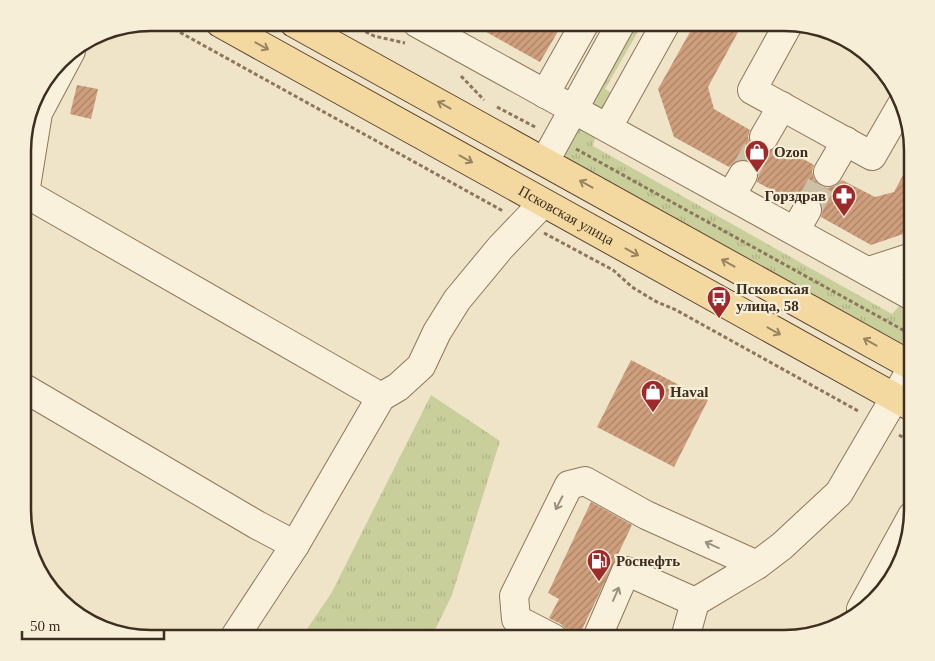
<svg xmlns="http://www.w3.org/2000/svg" width="935" height="661" viewBox="0 0 935 661" font-family="'Times New Roman',serif">
<style>
.grass{fill:url(#grass-tufts)}
.building{fill:url(#building-hatch)}
.lines{fill:none;stroke-linecap:round;stroke-linejoin:round}
.minor-tunnel{stroke:#ccc0a6;stroke-width:28;stroke-dasharray:28 14;stroke-linecap:butt}
.minor-casing{stroke:#8d765c;stroke-width:30}
.major-casing{stroke:#5b4430;stroke-width:30}
.path{stroke:#8d765c;stroke-width:3;stroke-dasharray:4 2.5;stroke-linecap:butt}
.minor{stroke:#faf1dc;stroke-width:28}
.major{stroke:#f3d9a0;stroke-width:28}
.oneway{stroke:#988460}
.oneway2{stroke:#9c907e}
.labels{text-anchor:middle;stroke-width:4.5;stroke-linejoin:round;paint-order:stroke}
.poi-label{font-size:15px;font-weight:bold;fill:#3d2e20;stroke:#f7eed8;text-anchor:start}
.street-label{font-size:15px;fill:#3d2e20;stroke:#f7eed8}
.rim{fill:none;stroke:#3d2e20;stroke-width:2.5}
</style>
<defs>
<pattern id="grass-tufts" width="24" height="20" patternUnits="userSpaceOnUse" patternTransform="scale(1.25)"><rect width="24" height="20" fill="#c9cf9b"/><path d="M3 7l-1-3M5 7V3M7 7l1-3M15 17l-1-3M17 17v-4M19 17l1-3" fill="none" stroke="#aeb285"/></pattern>
<pattern id="building-hatch" width="6" height="6" patternUnits="userSpaceOnUse" patternTransform="scale(1.25)"><rect width="6" height="6" fill="#cf9f7d"/><path d="M-1 1l2-2M0 6l6-6M5 7l2-2" fill="none" stroke="#a98266"/></pattern>
</defs>
<rect width="100%" height="100%" fill="#f0e4c8"/>
<g class="grass">
<path d="M632,23H643L605,89L613,94L609,112L590,106Z"/>
<path d="M580,127L596,135L593,146L892,314L899,306L903,305L912,309V342L905,344L899,342L566,157L564,153V144Z"/>
<path d="M431,395L500,441L452,595L431,638H301L332,592Z"/>
</g>
<g class="building">
<path d="M470,23H563L540,62Z"/>
<path d="M695,23H743L708,87L714,109L750,130L748,137L750,144L756,150L764,153L772,150L778,145L814,165L812,171L814,179L821,186L827,188L835,186L842,180L875,197L894,192L912,158V231L871,245L821,217L823,209L821,203L814,196L806,194L800,196L794,202L757,182L759,174L757,168L750,161L742,159L736,161L729,167L674,137L658,89Z"/>
<path d="M77,85L98,89L91,119L70,114Z"/>
<path d="M631,360L708,400L674,467L597,427Z"/>
<path d="M591,502L632,525L578,638H576L568,634L566,629L561,624L549,618L559,599L548,593Z"/>
</g>
<g class="lines">
<g class="minor-tunnel">
<path d="M743,175L764,137"/>
<path d="M807,210L828,172"/>
</g>
<defs>
<g id="minor">
<path d="M417,23L912,296"/>
<path d="M789,23L752,90L872,156L902,104"/>
<path d="M71,51L38,113L25,193L381,397"/>
<path d="M545,94L585,23"/>
<path d="M608,127L666,23"/>
<path d="M764,137L782,106"/>
<path d="M545,161L621,23"/>
<path d="M828,172L846,141"/>
<path d="M731,196L743,175"/>
<path d="M795,231L807,210"/>
<path d="M869,271L912,257"/>
<path d="M24,388L257,525L295,545"/>
<path d="M861,609L912,516"/>
<path d="M234,638L295,545L381,397L398,387L421,366L437,332L457,300L500,248L543,203"/>
<path d="M553,638L516,619L514,596L569,485L585,481L646,515L757,565"/>
<path d="M597,638L626,571L695,602"/>
<path d="M685,638L695,602L757,565L782,546L839,493L912,368"/>
</g>
<g id="major">
<path id="s1" d="M220,23L912,407"/>
<path d="M294,23L912,366"/>
</g>
</defs>
<use href="#minor" class="minor-casing"/>
<use href="#major" class="major-casing"/>
<g class="path">
<path d="M163,23L503,211"/>
<path d="M348,23L374,36L405,43"/>
<path d="M461,76L484,100"/>
<path d="M497,107L537,128"/>
<path d="M576,149L912,335"/>
<path d="M544,233L613,270L632,287L655,301L676,310L860,412"/>
<path d="M899,435L912,443"/>
</g>
<use href="#minor" class="minor"/>
<use href="#major" class="major"/>
</g>
<defs><path id="oneway-shaft" d="M-6 0H5M1.5-3L5.5 0L1.5 3" fill="none" stroke-width="1.6" stroke-linecap="round" stroke-linejoin="round" transform="scale(1.25)"/></defs>
<g class="oneway">
<use href="#oneway-shaft" transform="translate(262 46) rotate(29)"/>
<use href="#oneway-shaft" transform="translate(444 105) rotate(-151)"/>
<use href="#oneway-shaft" transform="translate(466 159) rotate(29)"/>
<use href="#oneway-shaft" transform="translate(586 184) rotate(-151)"/>
<use href="#oneway-shaft" transform="translate(632 252) rotate(29)"/>
<use href="#oneway-shaft" transform="translate(728 263) rotate(-151)"/>
<use href="#oneway-shaft" transform="translate(774 331) rotate(29)"/>
<use href="#oneway-shaft" transform="translate(870 342) rotate(-151)"/>
</g>
<g class="oneway2">
<use href="#oneway-shaft" transform="translate(559 503) rotate(117)"/>
<use href="#oneway-shaft" transform="translate(712 545) rotate(-156)"/>
<use href="#oneway-shaft" transform="translate(616 594) rotate(-66)"/>
</g>
<defs>
<symbol id="shop-pin" viewBox="-11 -11 22 30"><path d="M0 17L-7.5 6A9.5 9.5 0 1 1 7.5 6Z" fill="#9e2a2b" stroke="#f7eed8"/><path d="M-5-2.5h2.3a2.7 3.5 0 0 1 5.4 0H5L5.5 6h-11ZM-1.5-2.5h3a1.5 2.3 0 0 0-3 0Z" fill="#fff"/></symbol>
<symbol id="pharmacy-pin" viewBox="-11 -11 22 30"><path d="M0 17L-7.5 6A9.5 9.5 0 1 1 7.5 6Z" fill="#9e2a2b" stroke="#f7eed8"/><path d="M-2-6h4v4h4v4h-4v4h-4v-4h-4v-4h4Z" fill="#fff"/></symbol>
<symbol id="bus-pin" viewBox="-11 -11 22 30"><path d="M0 17L-7.5 6A9.5 9.5 0 1 1 7.5 6Z" fill="#9e2a2b" stroke="#f7eed8"/><path d="M-5-6H5V4H4V6H2V4H-2V6H-4V4H-5ZM-3.5-4V0h7V-4ZM-3.5 1.2v1.5H-2V1.2ZM2 1.2v1.5H3.5V1.2Z" fill="#fff"/></symbol>
<symbol id="fuel-pin" viewBox="-11 -11 22 30"><path d="M0 17L-7.5 6A9.5 9.5 0 1 1 7.5 6Z" fill="#9e2a2b" stroke="#f7eed8"/><path d="M-5.5-6h7V0h2V4h1.3V-2.5L3-4.5l.8-.8L6-3V5H2.5V1h-1V6h-7ZM-4.2-4.7v3.2H.2V-4.7Z" fill="#fff"/></symbol>
</defs>
<g fill-rule="evenodd">
<use href="#shop-pin" x="743" y="138" width="28" height="38"/>
<use href="#pharmacy-pin" x="830" y="182" width="28" height="38"/>
<use href="#bus-pin" x="705" y="284" width="28" height="38"/>
<use href="#shop-pin" x="639" y="378" width="28" height="38"/>
<use href="#fuel-pin" x="585" y="547" width="28" height="38"/>
</g>
<g class="labels">
<g class="poi-label">
<text x="774" y="157">Ozon</text>
<text x="826" y="201" text-anchor="end">Горздрав</text>
<text x="736" y="294">Псковская<tspan x="736" dy="17">улица, 58</tspan></text>
<text x="670" y="397">Haval</text>
<text x="616" y="566">Роснефть</text>
</g>
<g class="street-label">
<text dy="5" stroke="none"><textPath href="#s1" startOffset="396">Псковская улица</textPath></text>
</g>
</g>
<path d="M0 0H935V661H0ZM151 31H784A120 120 0 0 1 904 151V510A120 120 0 0 1 784 630H151A120 120 0 0 1 31 510V151A120 120 0 0 1 151 31Z" fill="#f7eed8" fill-rule="evenodd"/>
<path class="rim" d="M151 31H784A120 120 0 0 1 904 151V510A120 120 0 0 1 784 630H151A120 120 0 0 1 31 510V151A120 120 0 0 1 151 31Z"/>
<path d="M22 631v8h142v-8" fill="none" stroke="#3d2e20" stroke-width="2.5"/>
<text x="30" y="631" font-size="15" fill="#3d2e20" stroke="#f7eed8" stroke-width="4" paint-order="stroke">50 m</text>
</svg>
